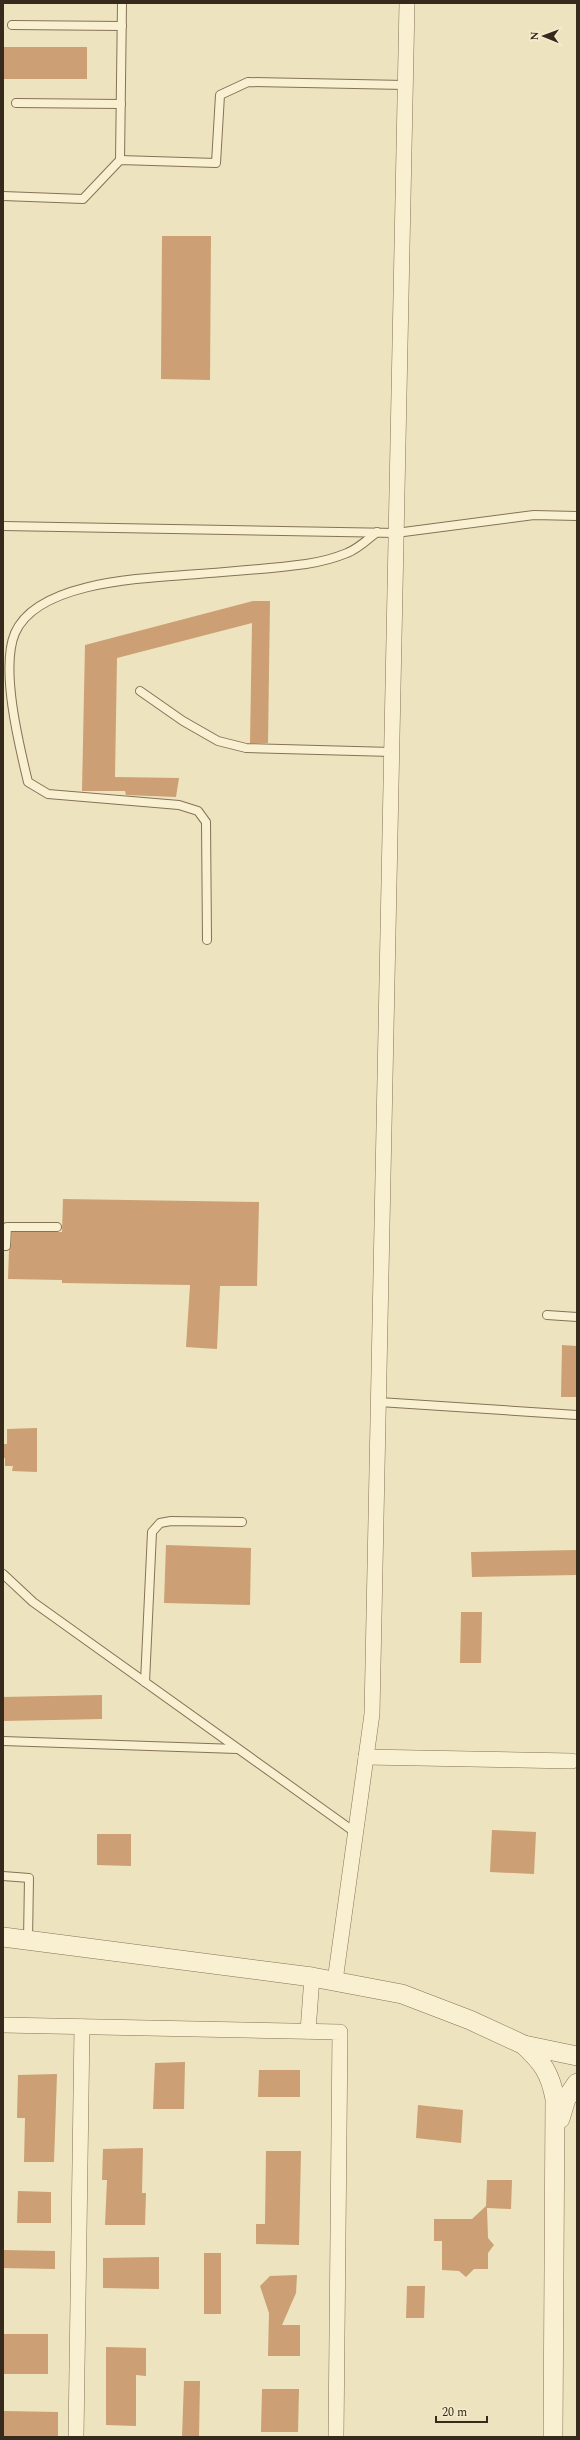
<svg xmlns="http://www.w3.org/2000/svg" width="580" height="2440" viewBox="0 0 580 2440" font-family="Spectral,serif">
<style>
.building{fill:#cc9f74}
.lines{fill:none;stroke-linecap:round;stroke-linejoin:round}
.service-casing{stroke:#857357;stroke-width:10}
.minor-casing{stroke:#857357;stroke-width:16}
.tertiary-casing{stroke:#857357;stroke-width:20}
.service{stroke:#f9f0d1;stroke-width:8}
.minor{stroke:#f9f0d1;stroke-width:15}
.tertiary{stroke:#f9f0d1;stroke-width:19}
</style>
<rect width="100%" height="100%" fill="#ede3be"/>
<g class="building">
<rect x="3" y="47" width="84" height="32"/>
<path d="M162,236H211L210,380L161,379Z"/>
<path d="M253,601H270L268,743H250L252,623L117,658L115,777L179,778L176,797L126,795L125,791H82L85,645Z"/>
<path d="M63,1199L259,1202L257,1286H220L217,1349L186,1347L190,1285L62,1283V1280L8,1279L9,1251L11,1246L12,1232H62Z"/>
<path d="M562,1345L577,1346V1397H561Z"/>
<path d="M37,1428V1472L12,1471L13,1466H5V1458H3V1444H7V1429Z"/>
<path d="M166,1545L251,1548L250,1605L164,1603Z"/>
<path d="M577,1550V1575L472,1577L471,1552Z"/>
<path d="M461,1612H482L481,1663H460Z"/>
<path d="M102,1695V1719L3,1721V1697Z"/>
<path d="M492,1830L536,1832L534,1874L490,1872Z"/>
<path d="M97,1834H131V1866L97,1865Z"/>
<path d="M185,2062L184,2109H153L155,2063Z"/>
<path d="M259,2070H300V2097H258Z"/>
<path d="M57,2074L54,2162H24L25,2118H17L18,2075Z"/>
<path d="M418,2105L463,2110L461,2143L416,2138Z"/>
<path d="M143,2148L142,2193H146L145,2225H105L107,2180H102L103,2149Z"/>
<path d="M266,2151H301L299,2245L256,2244V2224H265Z"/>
<path d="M487,2180H512L511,2209L487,2208L488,2238L494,2245L488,2253V2269H474L466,2277L459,2271L442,2270V2241H434V2219H472L486,2206Z"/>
<path d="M18,2191L51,2192V2223H17Z"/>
<path d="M3,2250L55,2251V2269L3,2268Z"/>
<rect x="204" y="2253" width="17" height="61"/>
<path d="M159,2257V2289L103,2288V2258Z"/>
<path d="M297,2275L296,2293L282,2325H300V2356H268L269,2313L260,2286L270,2276Z"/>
<path d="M407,2286H425L424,2318H406Z"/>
<rect x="3" y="2334" width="45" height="40"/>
<path d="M106,2347L146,2348V2376L136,2375V2426L106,2425Z"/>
<path d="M184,2381H200L199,2437H182Z"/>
<path d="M262,2389H299L298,2432H261Z"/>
<path d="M3,2411L58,2412V2437H3Z"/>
</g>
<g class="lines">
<defs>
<g id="service">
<path d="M12,25L122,26"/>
<path d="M16,103L121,104"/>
<path d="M120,160L122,3"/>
<path d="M3,196L83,199L120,160L216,163L220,95L248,82L405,85"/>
<path d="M3,526L396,533L534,515L577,516"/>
<path d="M140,691L183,721L218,741L246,748L392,752"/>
<path d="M207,940L206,822L198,811L179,805L48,794L28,782C19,745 0,668 15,633C38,580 148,578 198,574C234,571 270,569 306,564C319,562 335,558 347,553C358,549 368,539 377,532"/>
<path d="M3,1246H6L7,1227H57"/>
<path d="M547,1315L577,1317"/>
<path d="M379,1402L577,1415"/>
<path d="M3,1574L33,1602L356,1833"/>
<path d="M145,1682L152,1532L160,1523L171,1521L242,1522"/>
<path d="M3,1741L237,1749"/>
<path d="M3,1876L29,1878L28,1940"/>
</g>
<g id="minor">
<path d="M366,1757L572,1761"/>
<path d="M335,1981L372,1714L407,3"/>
<path d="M3,2025L340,2032L336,2437"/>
<path d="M308,2031L312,1977"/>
<path d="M76,2437L82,2027"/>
</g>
<g id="tertiary">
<path d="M3,1937L312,1977L402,1994L470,2020L524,2045L577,2056"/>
<path d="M524,2045C543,2063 550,2073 555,2099L553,2437"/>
<path d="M560,2119L566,2099L577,2083"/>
</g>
</defs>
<use href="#service" class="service-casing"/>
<use href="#minor" class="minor-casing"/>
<use href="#tertiary" class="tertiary-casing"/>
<use href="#service" class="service"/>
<use href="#minor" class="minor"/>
<use href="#tertiary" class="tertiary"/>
</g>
<rect width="580" height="2440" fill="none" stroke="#352a1c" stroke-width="8"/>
<g transform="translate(544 36) rotate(271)" stroke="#f5eccd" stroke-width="3" paint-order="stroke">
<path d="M0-3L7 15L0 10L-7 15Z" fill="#352a1c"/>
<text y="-6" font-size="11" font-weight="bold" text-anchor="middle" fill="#352a1c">N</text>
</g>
<path d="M436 2416v6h51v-6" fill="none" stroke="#352a1c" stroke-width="2"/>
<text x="442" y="2416" font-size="12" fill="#352a1c" stroke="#f5eccd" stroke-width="3" paint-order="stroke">20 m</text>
</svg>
